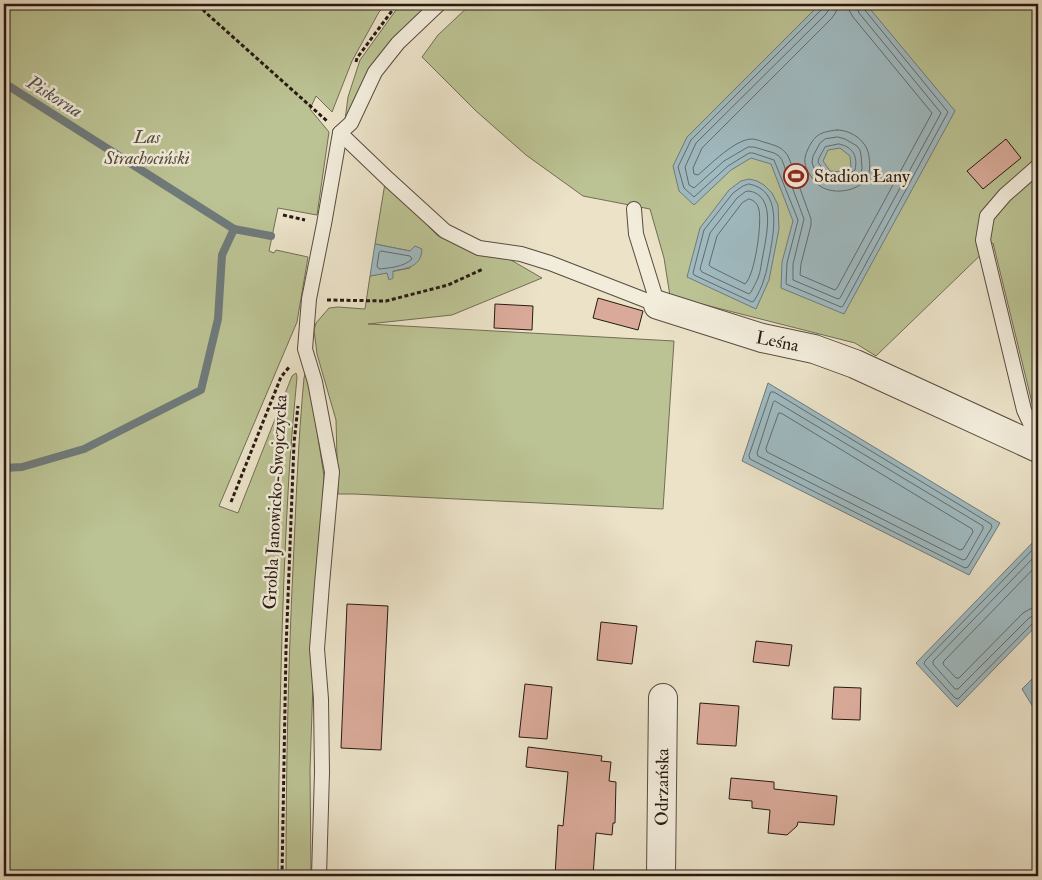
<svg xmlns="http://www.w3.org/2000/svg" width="1042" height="880" viewBox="0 0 1042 880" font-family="'IM FELL Double Pica',serif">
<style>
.green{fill:#bbc293;stroke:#726e53}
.water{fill:#9fbac1;stroke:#6f7a7b;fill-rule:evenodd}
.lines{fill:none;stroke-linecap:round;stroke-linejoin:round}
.shore{stroke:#646a6a;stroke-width:1}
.stream{stroke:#6f7a7b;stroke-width:8}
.building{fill:#d9aa99;stroke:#281a13}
.service-casing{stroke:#594c40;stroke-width:16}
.minor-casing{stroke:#594c40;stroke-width:30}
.path{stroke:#281a13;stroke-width:3;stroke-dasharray:4 2.5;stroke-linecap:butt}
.service{stroke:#f2ecdb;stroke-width:14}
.minor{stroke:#f2ecdb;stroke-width:28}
.labels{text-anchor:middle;stroke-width:5;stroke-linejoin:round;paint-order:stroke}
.park-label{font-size:18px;font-style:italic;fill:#544c39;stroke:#f2ecdb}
.poi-label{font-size:18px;fill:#281a13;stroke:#f2ecdb;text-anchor:start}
.street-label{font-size:18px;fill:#281a13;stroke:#f2ecdb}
.water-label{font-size:19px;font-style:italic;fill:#525250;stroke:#f2ecdb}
</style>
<rect width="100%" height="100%" fill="#ebe2c8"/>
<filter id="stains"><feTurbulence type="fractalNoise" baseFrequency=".004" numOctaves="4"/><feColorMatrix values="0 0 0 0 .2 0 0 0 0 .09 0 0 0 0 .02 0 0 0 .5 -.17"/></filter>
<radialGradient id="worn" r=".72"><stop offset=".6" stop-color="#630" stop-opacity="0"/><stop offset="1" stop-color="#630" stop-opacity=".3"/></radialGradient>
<g class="green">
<path d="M4,4H387L379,12L352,61L332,112L316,96L310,109L329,132L317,215L278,208L269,251L274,253L276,250L308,257L297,322L219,506L238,513L292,376L296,373L297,377C294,410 291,443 289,475C281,609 279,743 278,876H4Z"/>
<path d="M402,4H430L364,81L345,120L348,97L360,60L396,10Z"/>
<path d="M471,4H1038V419L1034,411L993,243L876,356L855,343L670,296L664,258L650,209L583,196L526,155L476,111L422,57L438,35Z"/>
<path d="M385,183L438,236L472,249L497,252L542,278L452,315L368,324L674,341L663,509L354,494H338L336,420L317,354L314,330L316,323L329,308L338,307L365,309L370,276L410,268V251L375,244Z"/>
<path d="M305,374L310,386L324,476L315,625L310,770L311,876H286C286,773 288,671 293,568C296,505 298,441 304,378Z"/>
</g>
<g class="water">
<path d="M820,4H866L955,111L844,314L781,288L782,262L793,221L771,164L751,158L731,170L694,205L679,191L673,166L687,137ZM840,148L850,156L851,168L842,172L830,171L823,161L828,150Z"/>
<path d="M749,179L757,181L764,185L772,193L778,205L779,229L769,280L756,309L687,277L700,228L729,190L741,181Z"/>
<path d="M375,244L410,251L415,246L422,249C421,267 408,268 393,271V278L389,280L387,273L370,276Z"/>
<path d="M768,383L1000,523L969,575L742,461Z"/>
<path d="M1038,537V624L957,707L916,663Z"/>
<path d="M1038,673V715L1022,689Z"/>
</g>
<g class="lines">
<g class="shore">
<path d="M823,4L822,9L691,140L678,167L684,188L694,197L728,166L749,153H753L774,160L798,220L787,263L786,284L841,307L843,306L948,112L864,9L863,4"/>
<path d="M830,4L829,9L826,14L696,143L685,167L689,185L694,188L724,161L748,147H754L774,153L779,156L782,160L804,219L793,264V280L838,299L840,298L941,113L859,13L856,4"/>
<path d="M837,4L836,12L832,18L702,148L693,168L694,174L698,175C710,165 735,139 752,139C757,139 762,142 767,143C777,146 784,148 789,158L811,219V225L801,264L800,275L835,290L837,288L932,113L853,17L849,10V4"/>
<path d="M837,130C852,130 868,142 869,157C870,162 870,168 869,173C864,191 834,196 820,186C815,183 813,179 810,175C804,166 803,159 808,149C815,134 821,132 837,130Z"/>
<path d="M838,137L845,139L857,146L860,150L861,155L862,168L861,174L856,178L844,184L828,182L824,180L814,168L812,163L813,156L820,143L825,139Z"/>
<path d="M839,144C853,147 858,156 855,170L843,177L827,175L818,162L819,158L825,147Z"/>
<path d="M749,184C782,190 774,230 770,253C768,262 767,271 764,279C762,287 758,294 754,301L752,302L694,275L693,273L704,230L733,193L743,186Z"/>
<path d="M749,191C777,195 766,237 763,255C761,263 761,271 758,278C756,283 753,288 751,292L749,294L702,272L700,269L710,233L737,198L745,192Z"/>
<path d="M749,199C754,200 758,204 759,210C762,223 755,275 745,284L711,267L709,265L717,236L742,203Z"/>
<path d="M381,251L410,256L412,259C404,267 389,268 379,269L377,266L379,253Z"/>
<path d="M771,392H774L991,524L992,527L968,567L965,568L750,459L749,456Z"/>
<path d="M775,401L983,526V529L966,559L963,560L758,456L757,453L773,403Z"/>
<path d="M779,413H781L972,529L973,532L963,549L960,550L767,452L766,449Z"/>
<path d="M1038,544L925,661L924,664L955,698L958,699L1033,623L1038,621"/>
<path d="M1038,553L933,661V664L955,689H958L1029,618L1033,616L1038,615"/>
<path d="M1038,564L944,661L943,664L956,678H959L1023,613L1030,609L1038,608"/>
</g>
<g class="stream">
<path d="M4,83L234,229L271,236"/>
<path d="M4,468L22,467L84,449L201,390L218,319L222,255L234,229"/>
</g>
</g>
<g class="building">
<path d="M1006,139L1021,158L983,189L967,171Z"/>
<path d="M598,298L643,311L638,330L593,318Z"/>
<path d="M495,304L533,306L532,330L494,328Z"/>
<path d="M347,604L388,606L381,750L341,748Z"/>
<path d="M601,622L637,626L632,664L597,660Z"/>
<path d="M756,641L792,645L789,666L753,662Z"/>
<path d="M525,684L552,687L547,739L519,737Z"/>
<path d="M834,687L861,688L860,720L832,719Z"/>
<path d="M700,703L739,706L736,746L697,744Z"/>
<path d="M528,747L602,756L601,761L611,762L609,781L616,782L615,823H613L612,835L596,833L593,876H555L558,825L563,826L568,772L526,767Z"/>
<path d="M731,778L774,782V789L837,796L834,825L798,822L797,826L787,835L768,833L770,810L752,808V801L729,799Z"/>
</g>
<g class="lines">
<defs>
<g id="service">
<path d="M340,133L388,179L445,231L479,248L521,254L550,263L658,305"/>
<path d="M340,133L351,123L375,72L398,43L439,4"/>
<path d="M1038,166L1005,195L987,216L983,240L1024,410L1038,440"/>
<path d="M634,209L636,234L658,305"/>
<path d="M319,876L322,772L321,699L317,649L322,584L332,472L315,382L305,349L309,299L324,224L340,133"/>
</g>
<g id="minor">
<path id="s1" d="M658,305L762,338L814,349L855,364L1038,448"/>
<path id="s2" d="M661,876L663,698"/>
</g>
</defs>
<use href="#service" class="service-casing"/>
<use href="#minor" class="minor-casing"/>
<g class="path">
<path d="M199,4L205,12L327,121"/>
<path d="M356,62L357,58L397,4"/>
<path d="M283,215L305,220"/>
<path d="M327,300L386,301L448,285L483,269"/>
<path d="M231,502L281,377L290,366"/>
<path d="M282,876L286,649L294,443L298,406"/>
</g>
<use href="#service" class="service"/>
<use href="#minor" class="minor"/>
</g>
<defs>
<symbol id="stadium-ring" viewBox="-11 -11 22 22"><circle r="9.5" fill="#f2ecdb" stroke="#8f2418" stroke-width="1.5"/><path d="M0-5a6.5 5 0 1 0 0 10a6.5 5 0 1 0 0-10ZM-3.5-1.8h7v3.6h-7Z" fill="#8f2418"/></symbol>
</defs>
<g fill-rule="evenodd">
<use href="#stadium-ring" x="782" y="162" width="28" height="28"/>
</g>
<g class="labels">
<g class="park-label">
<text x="147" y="143">Las<tspan x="147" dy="21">Strachociński</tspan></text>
</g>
<g class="poi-label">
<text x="814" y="182">Stadion Łany</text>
</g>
<g class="street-label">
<text dy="6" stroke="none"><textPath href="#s1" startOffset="125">Leśna</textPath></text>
<text transform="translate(275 502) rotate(-87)" y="6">Grobla Janowicko-Swojczycka</text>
<text dy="6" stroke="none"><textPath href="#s2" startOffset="89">Odrzańska</textPath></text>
</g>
<g class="water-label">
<text transform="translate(55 96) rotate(32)" y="7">Piskorna</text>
</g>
</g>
<rect width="1042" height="880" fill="none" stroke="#ebe2c8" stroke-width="20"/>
<rect x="5" y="5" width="1032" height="870" fill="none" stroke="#281a13" stroke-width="2.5"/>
<rect x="10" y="10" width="1022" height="860" fill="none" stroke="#281a13"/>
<rect width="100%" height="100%" filter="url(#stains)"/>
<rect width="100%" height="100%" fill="url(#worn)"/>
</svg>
